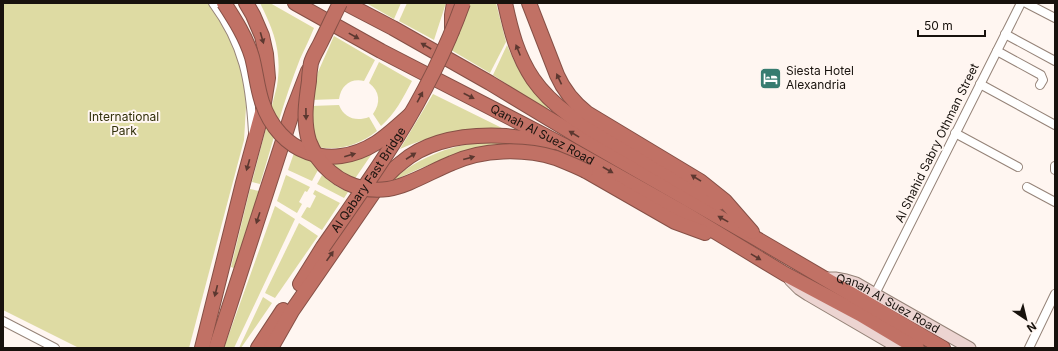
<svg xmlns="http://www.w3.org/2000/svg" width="1058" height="351" viewBox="0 0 1058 351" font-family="Inter,sans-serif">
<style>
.green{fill:#dedba3}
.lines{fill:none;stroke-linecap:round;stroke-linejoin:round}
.street-casing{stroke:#958378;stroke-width:10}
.secondary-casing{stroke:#958378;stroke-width:13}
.highway-casing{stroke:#865046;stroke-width:16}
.street{stroke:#fff;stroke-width:8}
.secondary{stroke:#ecd4d1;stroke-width:11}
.highway{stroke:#c17165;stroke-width:14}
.highway-bridge-casing{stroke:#865046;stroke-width:16;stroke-linecap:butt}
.highway-bridge{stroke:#c17165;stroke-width:14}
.oneway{fill:#5c3830}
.labels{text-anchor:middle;stroke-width:4;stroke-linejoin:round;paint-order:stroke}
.poi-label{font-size:12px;fill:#18120d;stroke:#fff6f1;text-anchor:start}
.park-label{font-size:12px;fill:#312f0a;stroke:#fff6f1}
.street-label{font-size:12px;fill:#18120d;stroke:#fff6f1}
</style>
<rect width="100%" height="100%" fill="#fff6f1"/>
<g class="green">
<path d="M3,3H211L218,13L240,61L245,91L246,107L244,140L189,348H79L3,310Z"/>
<path d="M260,3H270L314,28C310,38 305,48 300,59C284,99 273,142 260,184L252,182L277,86C282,53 275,33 260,3Z"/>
<path d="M366,3H401L394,19Z"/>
<path d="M407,3H446L434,40L399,21Z"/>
<path d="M469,3H496L506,42L490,73L451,50Z"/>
<path d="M334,36L375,60L364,81C350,78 341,86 339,99L311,100L315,81L318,72Z"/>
<path d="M507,45C517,70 529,88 548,107V108L547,110H546L493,75Z"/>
<path d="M379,62L412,81C403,98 395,114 381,126L373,114C381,103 380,91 369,83Z"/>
<path d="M433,94L502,128C464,128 435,134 400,149Z"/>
<path d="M339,105C344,118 356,122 369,117L377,131C359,145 340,151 318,147L315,139L311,106Z"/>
<path d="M482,142L507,143L520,145L452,157L421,168L390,182C416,159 447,146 482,142Z"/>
<path d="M378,145L354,180L327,162Z"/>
<path d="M294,153L310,158L318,170L312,181L288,170Z"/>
<path d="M286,175L310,187L307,192L305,191L299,202L302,204L297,213L277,201Z"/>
<path d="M322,175L336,186L348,192L344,198L317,184Z"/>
<path d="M250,189L259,191L234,268L231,267Z"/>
<path d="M315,190L340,203L322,230L301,217L307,207L310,208L316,196L313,194Z"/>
<path d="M275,206L295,219L234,348H224Z"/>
<path d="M299,223L318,236L275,298L265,293Z"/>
<path d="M263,297L272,303L241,348H239Z"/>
</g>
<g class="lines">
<defs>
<g id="street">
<path d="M213,3C244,45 250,81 253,132"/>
<path d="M1026,3L1055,18"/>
<path d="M1005,34L1055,61"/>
<path d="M997,51L1041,75L1043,80L1040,85"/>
<path d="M980,84L1055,125"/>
<path d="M955,133L1018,167"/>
<path d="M1055,166V170"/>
<path d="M1027,187L1055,202"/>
<path d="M875,294L1021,3"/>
<path d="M3,321L55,348"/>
<path d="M1029,348L1055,294"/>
</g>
<g id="secondary">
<path id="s1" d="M825,278H835L846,280L856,283L875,294L970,348"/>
<path d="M790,280L799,289L808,295L899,348"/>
</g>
<g id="highway">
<path id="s2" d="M295,3L381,51L565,146L681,211L785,274L860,314L917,348"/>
<path d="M345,3L393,28L490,83L581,138L757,239L943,348"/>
<path d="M505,3C511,31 517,55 533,79C557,114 597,132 632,153C661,170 689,187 718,203"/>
<path d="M529,3L557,75C564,91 573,102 587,113L700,181L725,201L752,232"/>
<path d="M452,31V15L454,3"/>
<path d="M586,171L675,222L705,233"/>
<path d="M300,284L323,247"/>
<path d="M202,348L243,183L263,109L268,78L266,54L262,36L253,15L246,3"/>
<path d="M216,348L293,110L308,71"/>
<path d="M258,348L283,310"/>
<path d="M271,348L292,311L374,192C382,181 390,171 401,163C429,139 470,134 506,136C521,137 536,140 551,143"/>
</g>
</defs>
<use href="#street" class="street-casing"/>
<use href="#secondary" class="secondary-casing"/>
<use href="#highway" class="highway-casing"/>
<use href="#street" class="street"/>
<use href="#secondary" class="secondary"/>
<use href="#highway" class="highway"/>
<defs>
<g id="highway-bridge">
<path d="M224,3C235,20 246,37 252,57C256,72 257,87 262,102C279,153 330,172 376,143C387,136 401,123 411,114"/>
<path d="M340,3C333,17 327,30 320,44C317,50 313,56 311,63C310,69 309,75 309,81C306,101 303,121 309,141C311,146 314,152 317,157C333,180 359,193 388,189C408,186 432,171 452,163C483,149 523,148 556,158C566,162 576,166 586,171"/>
<path id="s3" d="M323,247C348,211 373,176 396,139C423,96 446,50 463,3"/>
</g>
</defs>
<use href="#highway-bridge" class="highway-bridge-casing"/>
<use href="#highway-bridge" class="highway-bridge"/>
</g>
<defs><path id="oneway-solid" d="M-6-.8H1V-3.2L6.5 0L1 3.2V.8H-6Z"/></defs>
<g class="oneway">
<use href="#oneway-solid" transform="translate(354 36) rotate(29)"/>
<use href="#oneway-solid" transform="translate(262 38) rotate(74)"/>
<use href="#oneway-solid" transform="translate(426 46) rotate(-150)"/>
<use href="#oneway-solid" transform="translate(518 50) rotate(-112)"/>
<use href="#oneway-solid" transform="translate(559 79) rotate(-115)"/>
<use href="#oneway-solid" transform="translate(469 96) rotate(27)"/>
<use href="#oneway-solid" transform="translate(420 97) rotate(-62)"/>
<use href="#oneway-solid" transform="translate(306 114) rotate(89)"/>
<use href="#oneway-solid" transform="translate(574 134) rotate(-149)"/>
<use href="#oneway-solid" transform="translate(350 155) rotate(-16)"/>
<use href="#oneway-solid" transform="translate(411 156) rotate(-33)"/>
<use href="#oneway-solid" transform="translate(469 158) rotate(-15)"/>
<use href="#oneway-solid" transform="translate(248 165) rotate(106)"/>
<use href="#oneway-solid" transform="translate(608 170) rotate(30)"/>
<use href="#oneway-solid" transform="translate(696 178) rotate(-148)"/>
<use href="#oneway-solid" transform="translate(258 218) rotate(108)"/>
<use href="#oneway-solid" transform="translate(723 219) rotate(-151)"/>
<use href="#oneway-solid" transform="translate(330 256) rotate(-55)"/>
<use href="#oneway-solid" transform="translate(756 257) rotate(31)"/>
<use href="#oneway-solid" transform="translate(216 291) rotate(104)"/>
</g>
<defs>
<symbol id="hotel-square" viewBox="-11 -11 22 22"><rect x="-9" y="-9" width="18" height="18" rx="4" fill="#377c70" stroke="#fff6f1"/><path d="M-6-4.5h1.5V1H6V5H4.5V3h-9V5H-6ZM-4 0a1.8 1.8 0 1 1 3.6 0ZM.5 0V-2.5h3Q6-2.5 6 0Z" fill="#fff"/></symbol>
</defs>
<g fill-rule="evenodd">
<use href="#hotel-square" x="758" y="66" width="25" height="25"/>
</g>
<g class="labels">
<g class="poi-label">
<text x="786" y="75">Siesta Hotel<tspan x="786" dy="14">Alexandria</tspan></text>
</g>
<g class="park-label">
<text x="124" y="121">International<tspan x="124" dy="14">Park</tspan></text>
</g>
<g class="street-label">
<text dy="4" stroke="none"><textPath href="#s2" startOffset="280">Qanah Al Suez Road</textPath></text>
<text transform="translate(937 143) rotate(-64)" y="4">Al Shahid Sabry Othman Street</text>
<text dy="4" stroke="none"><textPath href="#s3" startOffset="81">Al Qabary Fast Bridge</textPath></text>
<text dy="4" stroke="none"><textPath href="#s1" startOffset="69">Qanah Al Suez Road</textPath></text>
</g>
</g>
<rect width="1058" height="351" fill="none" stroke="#18120d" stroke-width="8"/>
<g transform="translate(1026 319) rotate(145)" stroke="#fff6f1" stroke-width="3" paint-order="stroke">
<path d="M0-3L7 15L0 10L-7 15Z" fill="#18120d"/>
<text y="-6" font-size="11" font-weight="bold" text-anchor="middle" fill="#18120d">N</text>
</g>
<path d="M918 30v6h67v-6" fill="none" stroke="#18120d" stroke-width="2"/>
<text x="924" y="30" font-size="12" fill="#18120d" stroke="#fff6f1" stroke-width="3" paint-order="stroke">50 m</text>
</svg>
